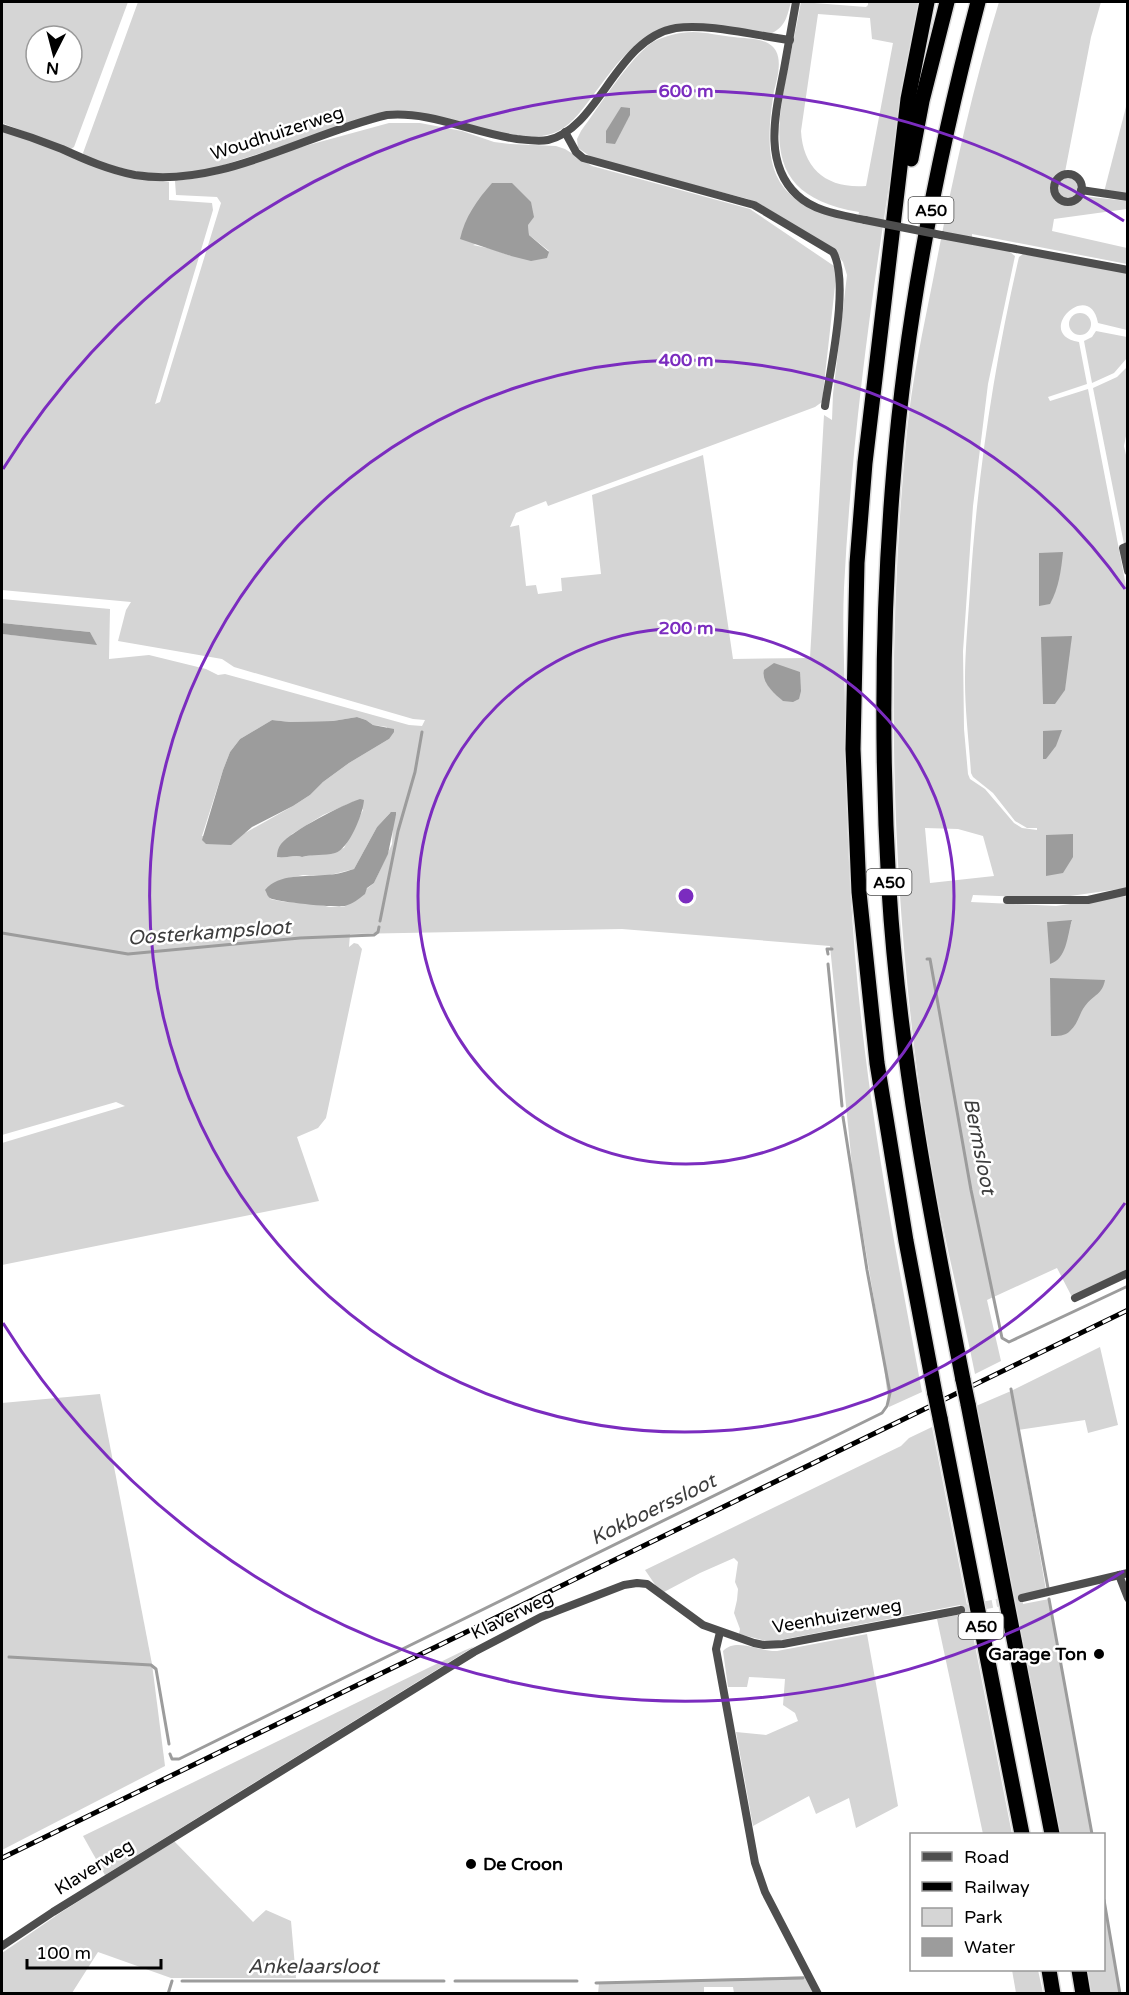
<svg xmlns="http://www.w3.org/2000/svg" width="1129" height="1995" viewBox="0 0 1129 1995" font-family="'Varela Round',sans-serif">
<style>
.green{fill:#d5d5d5;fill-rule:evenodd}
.water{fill:#9c9c9c}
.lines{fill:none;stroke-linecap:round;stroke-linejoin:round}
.stream{stroke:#9c9c9c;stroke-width:3}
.street-tunnel{stroke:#d9d9d9;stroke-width:8;stroke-dasharray:8 4;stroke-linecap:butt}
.highway-casing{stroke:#dbdbdb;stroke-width:18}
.street{stroke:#4e4e4e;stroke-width:8}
.highway{stroke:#000;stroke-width:15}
.rail-casing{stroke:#000;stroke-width:5}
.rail{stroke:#fff;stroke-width:3;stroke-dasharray:9;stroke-linecap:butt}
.highway-bridge-casing{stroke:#dbdbdb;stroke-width:18;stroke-linecap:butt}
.street-bridge{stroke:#4e4e4e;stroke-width:8}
.highway-bridge{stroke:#000;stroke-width:15}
.ring{fill:none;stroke:#7b2cbf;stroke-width:3}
.poi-dot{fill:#000;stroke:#fff;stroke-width:2}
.labels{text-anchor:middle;stroke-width:5;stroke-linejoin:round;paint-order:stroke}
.shield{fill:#fff;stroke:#4c4c4c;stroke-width:1.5}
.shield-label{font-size:16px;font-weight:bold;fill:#000}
.street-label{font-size:18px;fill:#000;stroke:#fff}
.poi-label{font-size:18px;font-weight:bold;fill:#000;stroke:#fff;text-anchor:end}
.water-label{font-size:20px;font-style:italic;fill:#3d3d3d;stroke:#fff}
.centre{fill:#7b2cbf;stroke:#fff;stroke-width:3}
.ring-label{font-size:18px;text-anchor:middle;font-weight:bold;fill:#7b2cbf;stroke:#fff;stroke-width:5;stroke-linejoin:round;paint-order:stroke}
</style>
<rect width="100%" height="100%" fill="#fff"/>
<g class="green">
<path d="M2,2H128L74,147L71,149L2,123ZM36,36H72V72H36Z"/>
<path d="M138,2H710L776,3L777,2H791C787,16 786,26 772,33L680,24C633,34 615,67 588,102C579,114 569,127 554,133C506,150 440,106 387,112L199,173C157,178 125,170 85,158L83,153Z"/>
<path d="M801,2L866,7L868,5V2H920C886,196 854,391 844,588C842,630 845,673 845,715C846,827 851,940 865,1052C879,1166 901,1279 922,1392L889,1407L880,1335L853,1175L830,946L622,929L350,934L349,947L354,943L358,944L362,949L326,1118L318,1128L297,1137L319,1201L2,1265V1143L125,1106L116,1102L2,1135V634L96,644L90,632L2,623V599L110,609L109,659L149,655L206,669L218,675L225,674L409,725L422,726L425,720L413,719L234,667L222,659L118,641L126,610L131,602L2,590V130L150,180L169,182V200L212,203L213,210L155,404L160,402L221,203L217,197L176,195L175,181L197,178L283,152L389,123H420L462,131L494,142L510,144L556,146L565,149L592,166L750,209L837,268L822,402L815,407L548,506L546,501L516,513L510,527L519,525L526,586L536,585L538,594L562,591L561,578L601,574L592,495L703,455L733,659L810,658L824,415L832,420L833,394L847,275L843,262L836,253L767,208L748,199L594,159L578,148L577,139L581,131C598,108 631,56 653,42C664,36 680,32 693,32C706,32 721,36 734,37C747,39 768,37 776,51C782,62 777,80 774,91C761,171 773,206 857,222L859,212C778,198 771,156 785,83C790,56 796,29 801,2ZM818,14L870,18L872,39L893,43L866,186C827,189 803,169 801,131ZM528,225L529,235L549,251L511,256L492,249L473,245ZM357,717L366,720L373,725L387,727L389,739L349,763L323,782L310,795L293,806L245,833L202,836L223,770L230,752L240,739L272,720L290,722L333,721ZM355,801L363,810L344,848L302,857C295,854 285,859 277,857L292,834L323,815ZM390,813L396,815L393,823L392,844L374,883L344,907H329L318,904L285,902L270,899L289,878L303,875L326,876L354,869L377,827Z"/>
<path d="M999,2H1101L1091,37L1065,172L1056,178L1052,190C1058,206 1072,208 1082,196L1127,201V209L1054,219L1052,231L1127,248V264L972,234V243L1006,249L1015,256L988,384L973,506L963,651L964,729L968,774L970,779L985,789L1014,823L1022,828L1037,830V828H1027L1015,821L993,793L973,777L971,773C969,742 965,712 965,681C965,651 968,621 970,590C977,478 994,365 1019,257L1023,254L1127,272V330L1098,323C1090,277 1032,334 1079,342L1087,384L1048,397L1050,401L1088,389L1127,591V888L1056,898L973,895L971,902L1056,906L1127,896V1269L1072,1297L1057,1268L987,1300L1001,1361L975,1374C959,1294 938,1215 926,1135C891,902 884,665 907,431C912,381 923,330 933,280C951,186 971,93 999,2ZM925,828L958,829L983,836L994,876L930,883ZM1072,921L1066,937L1050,964L1048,922Z"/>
<path d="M1127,103V195L1104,192Z"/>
<circle cx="1068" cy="188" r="11"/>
<circle cx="1080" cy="324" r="11"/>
<path d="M1096,331L1127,337V358L1114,373L1092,383L1084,341L1092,337Z"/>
<path d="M1127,367L1128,426L1124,446L1128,464V543L1124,544L1093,388L1117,377Z"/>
<path d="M1100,1347L1118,1425L1088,1433L1085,1420L1018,1430L1046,1590L1022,1594L1023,1604L1049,1599L1092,1834H1060L976,1406L1011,1391Z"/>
<path d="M100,1394L152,1664L165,1766L2,1850V1403Z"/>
<path d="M932,1427L1012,1834H983L937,1619L962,1614L960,1605L770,1642L739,1634L740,1629L734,1613L737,1600L738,1589L735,1582L738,1562L734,1558L700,1573L664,1592L656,1586L645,1570L901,1446L909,1438Z"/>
<path d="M867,1634L898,1806L856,1828L849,1798L816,1814L809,1796L753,1826L736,1732L766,1735L798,1721L795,1713L783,1705L785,1679L749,1677L747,1687H728L723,1651C736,1637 760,1652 777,1651Z"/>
<path d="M475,1646L105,1875L83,1836L463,1651Z"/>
<path d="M174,1841L253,1922L266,1910L291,1921L296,1978H171L98,1952L72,1993L2,1994V1953L60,1913Z"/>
<path d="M1104,1899L1121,1993H1091L1086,1970H1104Z"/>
<path d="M1012,1970H1038L1043,1993H1016Z"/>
<path d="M806,1976L815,1993H734L733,1987H704V1993L598,1994L599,1983Z"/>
</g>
<g class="water">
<path d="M621,107L630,108V115L615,144L606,143V131Z"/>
<path d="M492,183H512L531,202L534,217L528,225L529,235L549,252L547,258L531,261L511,256L460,239C465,217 477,200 492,183Z"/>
<path d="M1063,552C1061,571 1059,587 1050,604L1039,606V553Z"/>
<path d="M2,623L90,632L97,645L2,634Z"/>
<path d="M1072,636L1065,690L1055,704H1043L1041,637Z"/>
<path d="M774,663L800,672L801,691L799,699L793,702L783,701C774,694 761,682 764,670Z"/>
<path d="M357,717L366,720L373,725L394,729V732L389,739L349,763L323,782L310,795L293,806L252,827L231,845L206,844L202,840L223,770L230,752L240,739L272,720L290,722L333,721Z"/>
<path d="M1062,730L1056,746L1046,759H1043V731Z"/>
<path d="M360,799L364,800C363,814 349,849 335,853C324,856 313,854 302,857C295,854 285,859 277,857C277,852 278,848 281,844C291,831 344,804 360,799Z"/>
<path d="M391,812H396V815L388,854L374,883L367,888L365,894C359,899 352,904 345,906C338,908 275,902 270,898C267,896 267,893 265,890C279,873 306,877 325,875C334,875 345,872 354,869L377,827Z"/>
<path d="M1073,834V857L1063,873L1046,876V835Z"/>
<path d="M1072,920C1067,936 1067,959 1050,964L1047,922Z"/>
<path d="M1050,978L1105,980C1102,995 1094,994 1085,1006C1079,1014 1078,1024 1070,1031C1065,1036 1058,1036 1051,1036Z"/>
</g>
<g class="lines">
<g class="stream">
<path d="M380,921L398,831L415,772L422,732"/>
<path d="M2,933L128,954L300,938L374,935L378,932L379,927"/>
<path d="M828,954L827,949H832"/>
<path d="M927,959H930L971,1190L1002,1338L1009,1342L1128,1286"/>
<path d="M828,964L842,1106"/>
<path d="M1011,1389L1048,1588"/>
<path d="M1049,1599L1092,1834"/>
<path d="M9,1657L151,1665L156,1669L169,1744"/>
<path d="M170,1754L172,1759H179L882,1413L887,1406L890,1393L867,1270L843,1117"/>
<path d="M1104,1900L1120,1994"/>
<path d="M182,1981H444"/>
<path d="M455,1981H577"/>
<path d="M596,1983L803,1978"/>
<path d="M168,1994L172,1981"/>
</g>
<path class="street-tunnel" d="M961,1610L1022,1598"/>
<defs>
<g id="highway">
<path d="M927,2L908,99L865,463L857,563L853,749L859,892L877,1063L906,1241L935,1394"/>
<path d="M911,159L922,101L947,2"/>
<path d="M963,1380C931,1217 899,1054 889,889C881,749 882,609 894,469C907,311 938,155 978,2"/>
<path d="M968,1404L1052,1834"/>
<path d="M940,1418L1022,1834"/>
<path d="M1049,1970L1053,1994"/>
<path d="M1079,1970L1083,1994"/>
</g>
</defs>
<use href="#highway" class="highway-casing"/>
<g class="street">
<path d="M796,2C792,24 788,47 784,69C776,111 762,162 797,195C815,212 842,215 865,220"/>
<path d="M2,128C22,134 42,141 62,149C86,160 109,170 135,175C220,189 305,134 387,115C431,111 473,133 517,139C527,140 538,142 548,140C599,129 616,38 676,28C708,23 757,36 790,40"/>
<path d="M565,132L576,152L583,158L754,205L833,252C850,282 830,370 825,406"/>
<circle cx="1068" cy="188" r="14"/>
<path d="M1081,190L1128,197"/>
<path d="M941,235L1128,270"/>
<path d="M1128,546L1123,548L1128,571"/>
<path d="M1007,900H1088L1128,891"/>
<path d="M1075,1298L1128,1273"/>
<path d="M1119,1575L1128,1598"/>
<path d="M1022,1598L1128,1573"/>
<path d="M720,1632L716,1649L755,1863L765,1892L818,1994"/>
<path d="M2,1946L53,1912L474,1652L541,1617L624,1585L637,1583L647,1584L703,1625L754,1643L764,1645L783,1644L961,1610"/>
</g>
<use href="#highway" class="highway"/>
<defs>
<path id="rail" d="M2,1858L1128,1310"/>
</defs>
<use href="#rail" class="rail-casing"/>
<use href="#rail" class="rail"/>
<defs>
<g id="highway-bridge">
<path d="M963,1380L968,1404"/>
<path d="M935,1394L940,1418"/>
</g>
</defs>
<use href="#highway-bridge" class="highway-bridge-casing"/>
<path class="street-bridge" d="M865,220L941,235"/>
<use href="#highway-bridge" class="highway-bridge"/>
</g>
<g class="ring">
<circle cx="686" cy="896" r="268"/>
<path d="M1125 1203A536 536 0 1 1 1125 589"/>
<path d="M1124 1571A805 805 0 0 1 3 1323M3 469A805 805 0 0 1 1124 221"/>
</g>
<g class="poi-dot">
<circle cx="1099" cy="1654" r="6"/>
<circle cx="471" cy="1864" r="6"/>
</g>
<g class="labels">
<g class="shield">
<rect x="908.5" y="197" width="45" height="26" rx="4.5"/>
<rect x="866.5" y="869" width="45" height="26" rx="4.5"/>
<rect x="958.5" y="1613" width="45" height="26" rx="4.5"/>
</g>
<g class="shield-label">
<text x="931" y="216">A50</text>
<text x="889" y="888">A50</text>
<text x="981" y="1632">A50</text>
</g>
<g class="street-label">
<text transform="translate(277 133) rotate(-18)" y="6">Woudhuizerweg</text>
<text transform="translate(512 1615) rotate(-26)" y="6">Klaverweg</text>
<text transform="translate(837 1616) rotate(-10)" y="6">Veenhuizerweg</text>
<text transform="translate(94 1867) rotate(-32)" y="6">Klaverweg</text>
</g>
<g class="poi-label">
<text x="1087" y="1660">Garage Ton</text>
<text x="483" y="1870" text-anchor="start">De Croon</text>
</g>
<g class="water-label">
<text transform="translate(209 932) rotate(-4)" y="7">Oosterkampsloot</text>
<text transform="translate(980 1146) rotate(79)" y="7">Bermsloot</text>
<text transform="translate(653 1509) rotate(-26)" y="7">Kokboerssloot</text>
<text x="313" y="1973">Ankelaarsloot</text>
</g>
</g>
<circle cx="686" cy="896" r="9" class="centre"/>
<g class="ring-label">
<text x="686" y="97">600 m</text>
<text x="686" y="366">400 m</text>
<text x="686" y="634">200 m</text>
</g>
<rect width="1129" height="1995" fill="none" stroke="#000000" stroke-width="6"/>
<rect x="910" y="1833" width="195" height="138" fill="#ffffff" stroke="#999999" stroke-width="1.5"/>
<rect x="922" y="1852" width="30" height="9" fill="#4e4e4e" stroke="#999999" stroke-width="1.5"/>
<text x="964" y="1863" font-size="18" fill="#000000">Road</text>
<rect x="922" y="1882" width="30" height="9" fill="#000000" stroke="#999999" stroke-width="1.5"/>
<text x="964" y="1893" font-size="18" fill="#000000">Railway</text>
<rect x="922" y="1908" width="30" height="18" fill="#d5d5d5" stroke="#999999" stroke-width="1.5"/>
<text x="964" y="1923" font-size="18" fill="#000000">Park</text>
<rect x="922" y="1938" width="30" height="18" fill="#9c9c9c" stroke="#999999" stroke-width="1.5"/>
<text x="964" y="1953" font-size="18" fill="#000000">Water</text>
<g transform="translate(54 54) rotate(186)"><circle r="28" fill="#ffffff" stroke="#999999" stroke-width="1.5"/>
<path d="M0-4.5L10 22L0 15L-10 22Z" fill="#000000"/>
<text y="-9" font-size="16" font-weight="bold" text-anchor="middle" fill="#000000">N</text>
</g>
<path d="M27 1959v9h134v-9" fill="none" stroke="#000000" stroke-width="3"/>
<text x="36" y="1959" font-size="18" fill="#000000" stroke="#ffffff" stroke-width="4.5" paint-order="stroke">100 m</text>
</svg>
